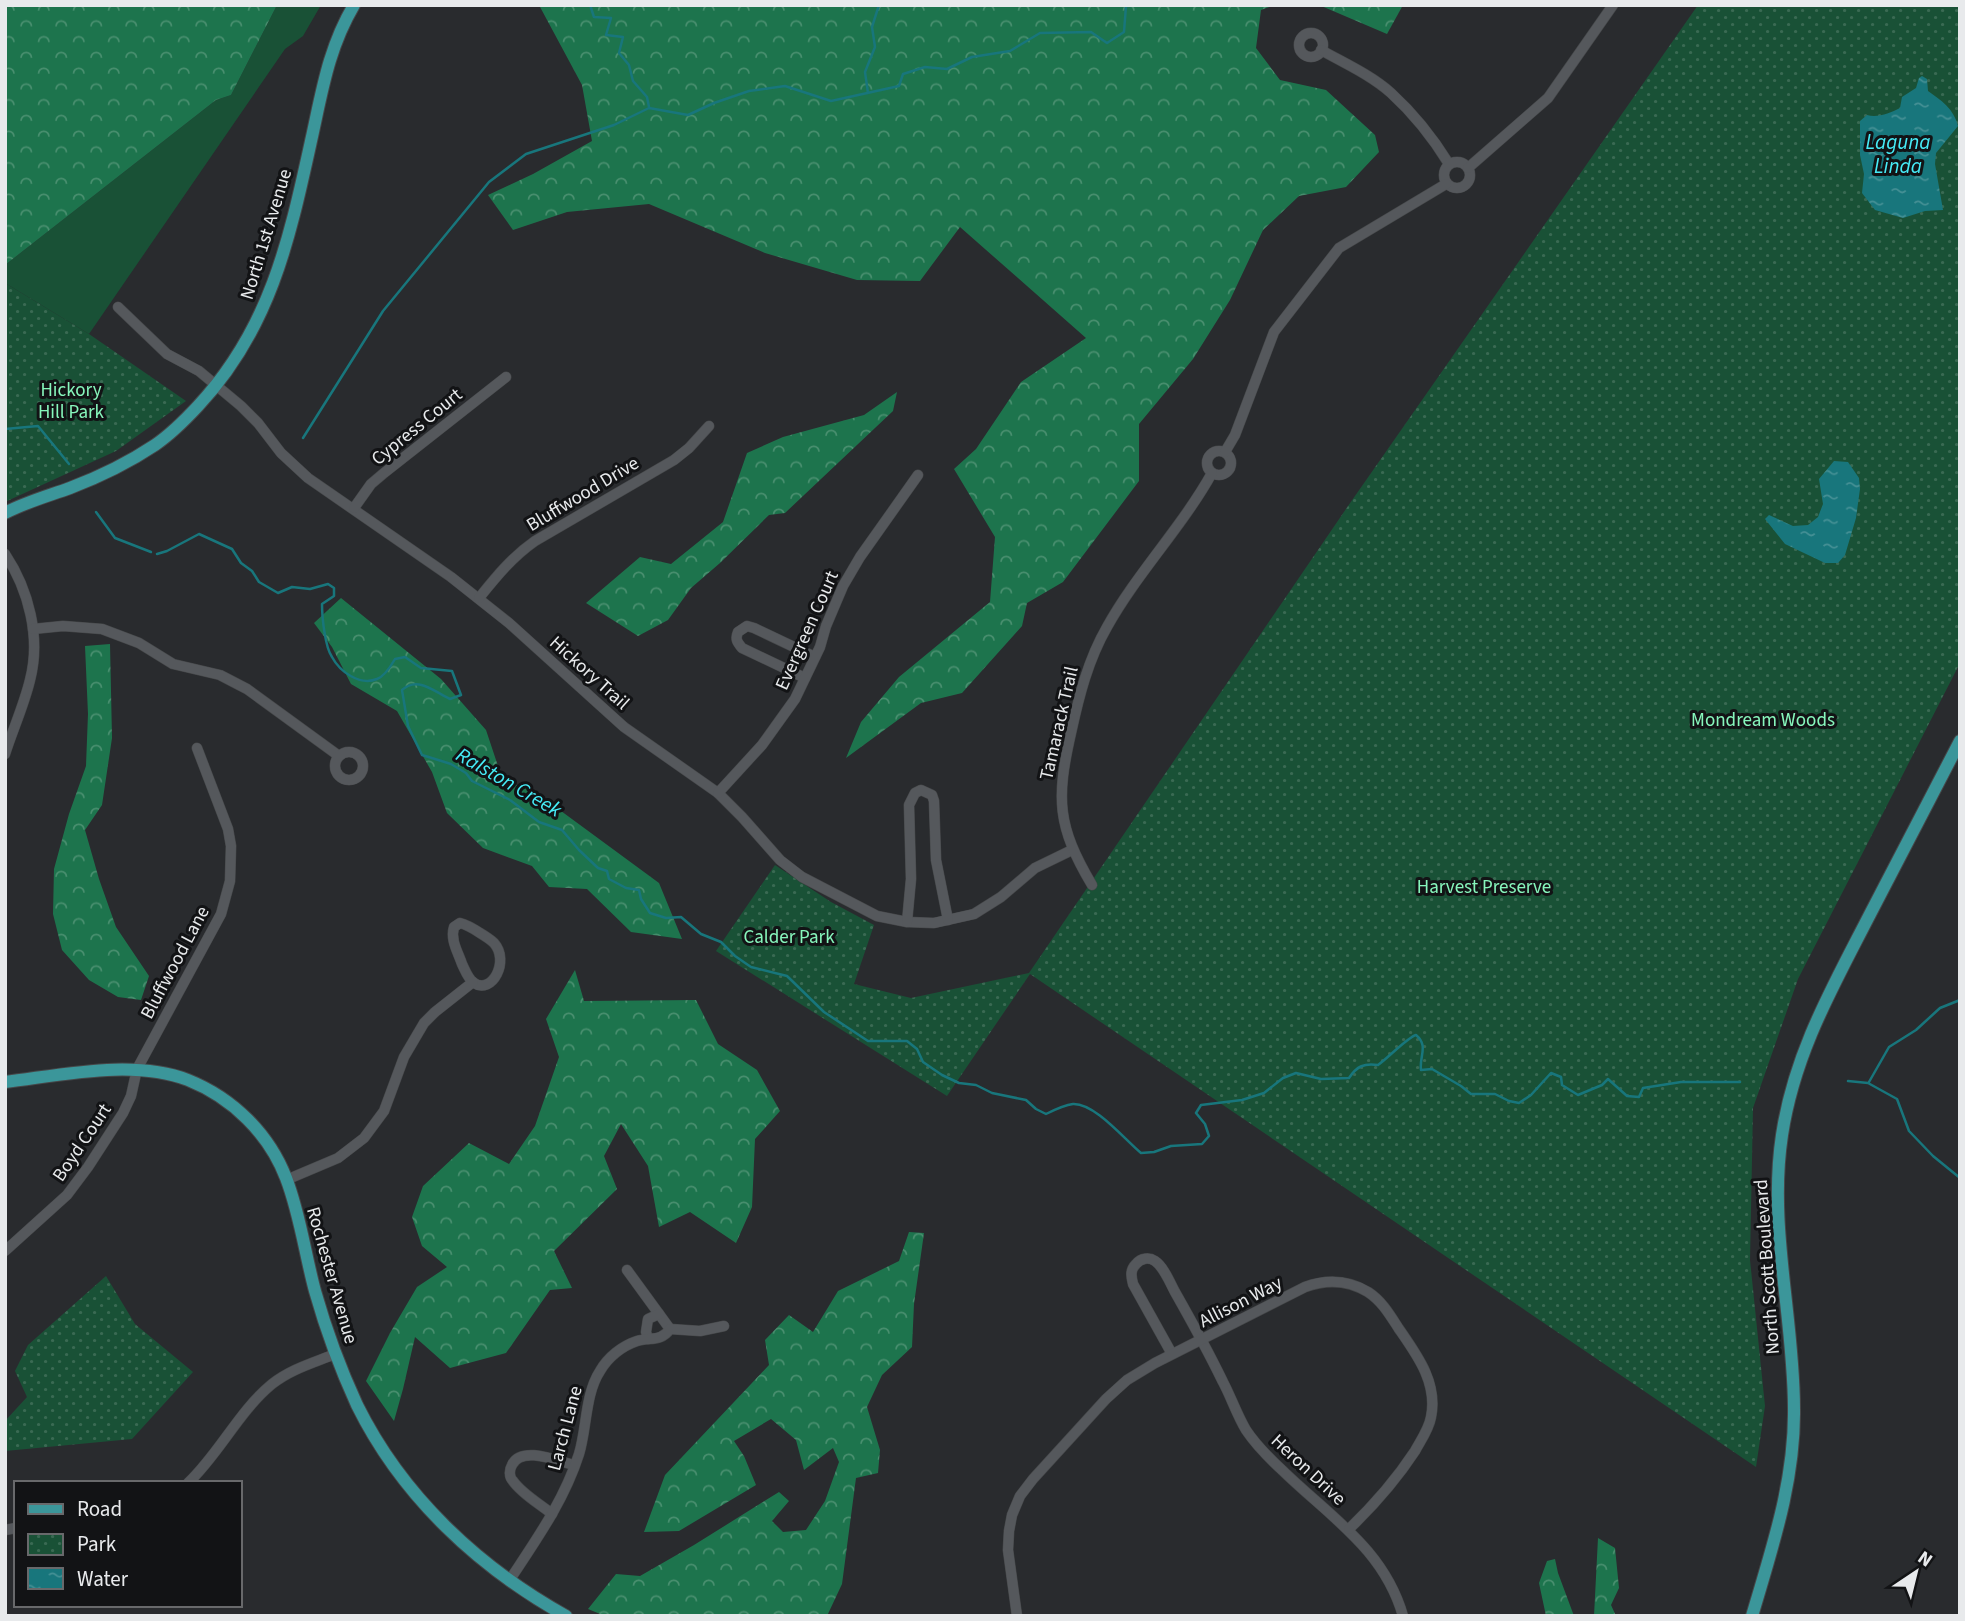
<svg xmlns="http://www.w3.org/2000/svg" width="1965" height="1621" viewBox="0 0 1965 1621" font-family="'Source Sans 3',sans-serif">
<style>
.grass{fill:#195136}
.forest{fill:url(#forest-crowns)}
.park{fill:url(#park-dots)}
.water{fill:url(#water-ripples)}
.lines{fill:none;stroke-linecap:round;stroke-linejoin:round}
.stream{stroke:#18767c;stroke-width:2.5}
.minor-casing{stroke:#454749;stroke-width:11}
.major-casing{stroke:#454749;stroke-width:14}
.minor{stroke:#55585c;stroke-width:10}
.major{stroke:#3b969a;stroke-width:12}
.labels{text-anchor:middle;stroke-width:6;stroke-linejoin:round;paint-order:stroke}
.street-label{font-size:19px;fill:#e8eaec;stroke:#121315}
.park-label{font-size:19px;fill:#87f6bc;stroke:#121315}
.water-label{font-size:21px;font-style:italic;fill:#46ecf7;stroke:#121315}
</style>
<defs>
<pattern id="forest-crowns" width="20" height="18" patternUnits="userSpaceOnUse" patternTransform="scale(1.75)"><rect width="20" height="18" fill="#1d744d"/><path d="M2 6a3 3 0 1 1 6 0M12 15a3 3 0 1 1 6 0" fill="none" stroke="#498f6f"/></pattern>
<pattern id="park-dots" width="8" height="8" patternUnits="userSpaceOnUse" patternTransform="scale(1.75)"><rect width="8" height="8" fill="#195136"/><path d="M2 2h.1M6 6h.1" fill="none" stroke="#3a6a53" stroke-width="1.8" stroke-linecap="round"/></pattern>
<pattern id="water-ripples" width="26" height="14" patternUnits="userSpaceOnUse" patternTransform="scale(1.75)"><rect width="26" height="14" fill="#18767c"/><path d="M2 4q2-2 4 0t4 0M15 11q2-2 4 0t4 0" fill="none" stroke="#459095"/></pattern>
</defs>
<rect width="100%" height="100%" fill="#292b2e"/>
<path class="grass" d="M277,5H321L303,36L285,49L89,334L5,283V265L216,100L231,95Z"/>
<g class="forest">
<path d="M5,5H277L231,95L216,100L5,265Z"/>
<path d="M539,5H1275L1261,10L1256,48L1280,80L1326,90L1375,135L1379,152L1346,187L1299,196L1263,230L1230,300L1193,359L1139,424V481L1063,582L1027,603L1022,626L962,693L921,703L846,758L861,722L899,677L990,602L995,537L954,469L976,449L1021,382L1086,338L960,227L920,281L857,280L765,253L649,204L567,212L513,230L488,195L533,174L592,141L582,85Z"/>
<path d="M1319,5H1403L1387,34Z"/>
<path d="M897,392L893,411L785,513L769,515L720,563L691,588L668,620L638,636L586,603L640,557L671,564L723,522L747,453L783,437L864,415Z"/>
<path d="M341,598L441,679L486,730L504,784L527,786L659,883L682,939L631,932L587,889L549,887L532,866L483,848L447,813L432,772L397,711L351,684L332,647L314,623Z"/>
<path d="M110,644L112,738L102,805L85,830L99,879L116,927L149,976L141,1000L118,997L89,980L62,950L53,914L54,869L69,814L86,766L88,714L85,646Z"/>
<path d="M575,970L584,1001L696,1000L718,1044L757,1070L780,1111L755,1139L752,1207L736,1243L690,1212L659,1227L648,1166L621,1124L604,1156L617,1189L554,1251L572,1288L550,1290L506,1353L450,1368L415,1337L403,1389L394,1421L366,1381L390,1333L417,1287L447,1267L422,1246L412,1217L423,1186L469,1143L509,1164L535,1126L559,1057L546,1019Z"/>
<path d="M909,1232L924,1233L914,1304L912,1347L882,1375L867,1407L880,1450L878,1473L856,1478L842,1584L827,1616H605L588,1609L616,1574L640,1576L694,1545L779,1492L789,1501L772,1521L783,1532L806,1530L825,1501L839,1462L833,1448L804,1470L796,1440L771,1419L734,1441L744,1456L756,1485L679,1531L644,1532L665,1475L769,1365L765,1340L789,1315L813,1332L838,1291L899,1261Z"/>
<path d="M1598,1538L1615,1548L1619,1588L1611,1605L1616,1616H1594Z"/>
<path d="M1555,1559L1558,1573L1574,1616H1546L1539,1583L1547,1561Z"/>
</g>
<g class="park">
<path d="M1698,5H1960V663L1798,979L1753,1108L1750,1260L1765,1406L1756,1467L1030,974L947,1096L716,951L775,865L831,902L874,925L854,984L911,998L1029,973L1348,506Z"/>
<path d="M5,283L89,334L186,401L116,451L5,502Z"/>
<path d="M106,1276L135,1324L193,1372L132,1439L5,1451V1421L27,1397L15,1371L28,1345Z"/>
</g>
<g class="water">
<path d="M1922,76L1927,79L1928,91C1941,100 1954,109 1958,126L1936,153L1935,164L1943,210L1925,211L1903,218L1875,210L1862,193L1864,174L1860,155V121L1867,115C1878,118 1890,113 1900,108L1902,97L1916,88L1919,78Z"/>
<path d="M1834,461L1848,462L1859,478L1860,489L1856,518L1845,555L1838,563H1825L1785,544L1765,519L1769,515L1793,526L1808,525L1818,517L1823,504L1819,479Z"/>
</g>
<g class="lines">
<g class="stream">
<path d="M590,5L594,17L611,18L606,35L623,37L619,53L629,65L633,81L647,97L649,107"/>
<path d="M868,93L865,72L875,47L872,27L879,5"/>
<path d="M5,429L38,426L69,464"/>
<path d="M303,438L383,311L489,182L526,154L614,125L649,108L688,115L714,103L749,91L785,86L831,101L899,86L903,74L925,67L947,69L972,57L1010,51L1040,33L1091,32L1107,43L1124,32L1126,6L1157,5"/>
<path d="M96,512L115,538L151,552"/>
<path d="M157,554L167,551L199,534L232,549L241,563L252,571L259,582L278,593L292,587L310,589L328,584L334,588V596L322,604C322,617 325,647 332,657C340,672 360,686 377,679C385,676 391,666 395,659L405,657L421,668L452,671L461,695L450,699C433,691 418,676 402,690L408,726L422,755L451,764L466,773L472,781L510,800L539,822L562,830L579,850L598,868L607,871L609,879L626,888L639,890L641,899L650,913L666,918L681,917L701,934L721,942L735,956L751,967L787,976L824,1012L868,1041H907L917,1049L923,1062L942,1075L959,1083L976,1085L992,1093L1026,1100L1036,1109L1046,1114C1054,1110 1064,1105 1073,1104C1095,1103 1125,1140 1141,1153L1154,1152L1171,1146L1202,1144L1209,1136L1205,1124L1196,1113L1201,1105L1242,1100L1264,1093L1283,1078L1296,1073L1321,1079L1349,1078C1357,1066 1364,1063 1378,1065C1388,1058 1408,1037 1416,1035C1429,1046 1419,1056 1421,1070L1432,1069L1461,1086L1471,1094H1495L1509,1101L1519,1103L1531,1095L1551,1073L1561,1077L1562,1085L1578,1095L1602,1085L1608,1079L1627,1096L1639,1097L1643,1088L1681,1082H1740"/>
<path d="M1848,1081L1868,1083L1897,1099L1909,1131L1933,1156L1960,1178"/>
<path d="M1869,1082L1889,1047L1916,1030L1940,1008L1960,1000"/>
</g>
<defs>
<g id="minor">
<circle cx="1311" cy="45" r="12"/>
<path d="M1321,50C1344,63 1371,75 1391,93C1414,114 1433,138 1449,164"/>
<circle cx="1457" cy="175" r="13"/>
<path d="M1468,168L1548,98L1613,5"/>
<path d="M118,307L167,354L199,371L241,406L258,423L281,453L308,478L451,577L509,623L624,727L718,793L742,817L780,860L802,877L877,916L907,922L934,923L974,914L1001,897L1035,868L1072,850"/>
<circle cx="1219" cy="463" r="12"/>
<path d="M1225,452L1235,435L1274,332L1339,248L1446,184"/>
<path d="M354,508L371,484L384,473L506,377"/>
<path d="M5,554C29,590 41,638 30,680C24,705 13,729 5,754"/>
<path d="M479,598C496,577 512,557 535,541L674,460L689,448L709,426"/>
<path d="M33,629L63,626L102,629L139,643L173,664L220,675L247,689L339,756"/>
<path d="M805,678L742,648C737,642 735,639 738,632L747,626L754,628L815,657"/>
<circle cx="349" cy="766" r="14"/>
<path d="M718,793L762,745L795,699L820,647L826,626L843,586L860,557L918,475"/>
<path d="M1092,885C1057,826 1056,799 1071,733C1079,696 1088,660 1107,627C1137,573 1182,527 1212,473"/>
<path d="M907,922L911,879L909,805L915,793L921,790L932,795L934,801L936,860L948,920"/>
<path d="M460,923C468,925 474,929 480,933C485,936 490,939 494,943C510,961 492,995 474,983C468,979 465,970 462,964C458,952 450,940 454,927Z"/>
<path d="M286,1180L338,1158L364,1138L384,1111L404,1057L424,1023L435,1012L473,982"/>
<path d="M5,1251L67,1195L88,1167L123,1113L131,1096L137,1069L221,914L230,881L231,846L228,829L197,748"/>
<path d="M627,1270L670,1329"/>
<path d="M648,1339L646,1332L648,1319L659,1314"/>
<path d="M1172,1354L1133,1284C1131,1276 1130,1270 1136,1264C1141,1258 1149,1257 1155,1261C1164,1267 1170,1283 1175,1292C1192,1322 1208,1351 1223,1382C1231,1397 1237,1415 1246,1430C1256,1445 1269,1458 1282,1470C1329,1516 1384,1549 1403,1616"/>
<path d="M188,1483C219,1454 239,1411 272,1384C291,1369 313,1363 335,1354"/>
<path d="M552,1514C540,1504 522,1494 513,1481C509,1477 509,1470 512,1465C521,1445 558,1461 574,1465"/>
<path d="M5,1530L16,1528"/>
<path d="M509,1581C536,1540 564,1501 579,1454C587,1428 585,1394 600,1371C608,1357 622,1346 637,1341C650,1337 661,1342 670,1329L700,1331L724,1326"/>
<path d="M1017,1616L1008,1550L1009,1531L1012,1515L1020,1496L1033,1479L1106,1399L1127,1380L1155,1363L1305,1287C1327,1279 1348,1280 1368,1292C1382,1301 1390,1315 1399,1329C1417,1355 1438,1383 1431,1417C1429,1429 1421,1440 1415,1451C1396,1480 1374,1505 1349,1529"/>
</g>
<g id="major">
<path d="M5,513C26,502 48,496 70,488C99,477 128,463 155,445C171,434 185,420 198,406C270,329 289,241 311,141C322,92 328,49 354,5"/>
<path d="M5,1082C63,1075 133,1059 188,1080C233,1098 269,1134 286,1178C300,1214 305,1254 315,1291C326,1330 340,1368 357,1405C402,1496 478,1567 566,1616"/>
<path d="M1752,1616C1772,1548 1795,1481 1794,1409C1794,1317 1768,1227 1782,1135C1794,1055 1831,990 1867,920C1898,860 1929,800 1960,741"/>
</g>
</defs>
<use href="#minor" class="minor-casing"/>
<use href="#major" class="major-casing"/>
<use href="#minor" class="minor"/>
<use href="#major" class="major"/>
</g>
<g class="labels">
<g class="street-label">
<text transform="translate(265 234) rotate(-73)" y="7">North 1st Avenue</text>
<text transform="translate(416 426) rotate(-39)" y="7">Cypress Court</text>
<text transform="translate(582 493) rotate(-31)" y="7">Bluffwood Drive</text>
<text transform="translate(806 630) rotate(-66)" y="7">Evergreen Court</text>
<text transform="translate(590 672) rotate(42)" y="7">Hickory Trail</text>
<text transform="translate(1058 723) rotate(-77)" y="7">Tamarack Trail</text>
<text transform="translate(174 962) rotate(-62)" y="7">Bluffwood Lane</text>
<text transform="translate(81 1142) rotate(-56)" y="7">Boyd Court</text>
<text transform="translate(1766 1267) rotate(-94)" y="7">North Scott Boulevard</text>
<text transform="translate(333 1275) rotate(74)" y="7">Rochester Avenue</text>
<text transform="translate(1240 1301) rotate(-27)" y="7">Allison Way</text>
<text transform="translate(564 1428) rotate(-75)" y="7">Larch Lane</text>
<text transform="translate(1309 1469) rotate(43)" y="7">Heron Drive</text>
</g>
<g class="park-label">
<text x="71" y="396">Hickory<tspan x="71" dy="22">Hill Park</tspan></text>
<text x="1763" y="726">Mondream Woods</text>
<text x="1484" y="893">Harvest Preserve</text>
<text x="789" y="943">Calder Park</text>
</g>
<g class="water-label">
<text x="1898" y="149">Laguna<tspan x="1898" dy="24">Linda</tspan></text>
<text transform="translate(509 782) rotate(30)" y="7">Ralston Creek</text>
</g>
</g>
<rect width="1965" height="1621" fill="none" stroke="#e8eaec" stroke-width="14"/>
<rect x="14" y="1481" width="228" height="126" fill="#121315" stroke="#68696b" stroke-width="2"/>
<rect x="28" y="1504" width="35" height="10" fill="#3b969a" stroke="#68696b" stroke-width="2"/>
<text x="77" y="1516" font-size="21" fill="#e8eaec">Road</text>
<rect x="28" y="1534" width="35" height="21" fill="url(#park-dots)" stroke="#68696b" stroke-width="2"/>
<text x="77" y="1551" font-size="21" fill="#e8eaec">Park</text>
<rect x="28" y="1568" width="35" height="21" fill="url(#water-ripples)" stroke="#68696b" stroke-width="2"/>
<text x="77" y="1586" font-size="21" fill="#e8eaec">Water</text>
<g transform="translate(1916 1572) rotate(35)" stroke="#121315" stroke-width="5" paint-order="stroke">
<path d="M0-5L12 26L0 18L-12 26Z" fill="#e8eaec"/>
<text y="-10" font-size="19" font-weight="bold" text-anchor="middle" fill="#e8eaec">N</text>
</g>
</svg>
